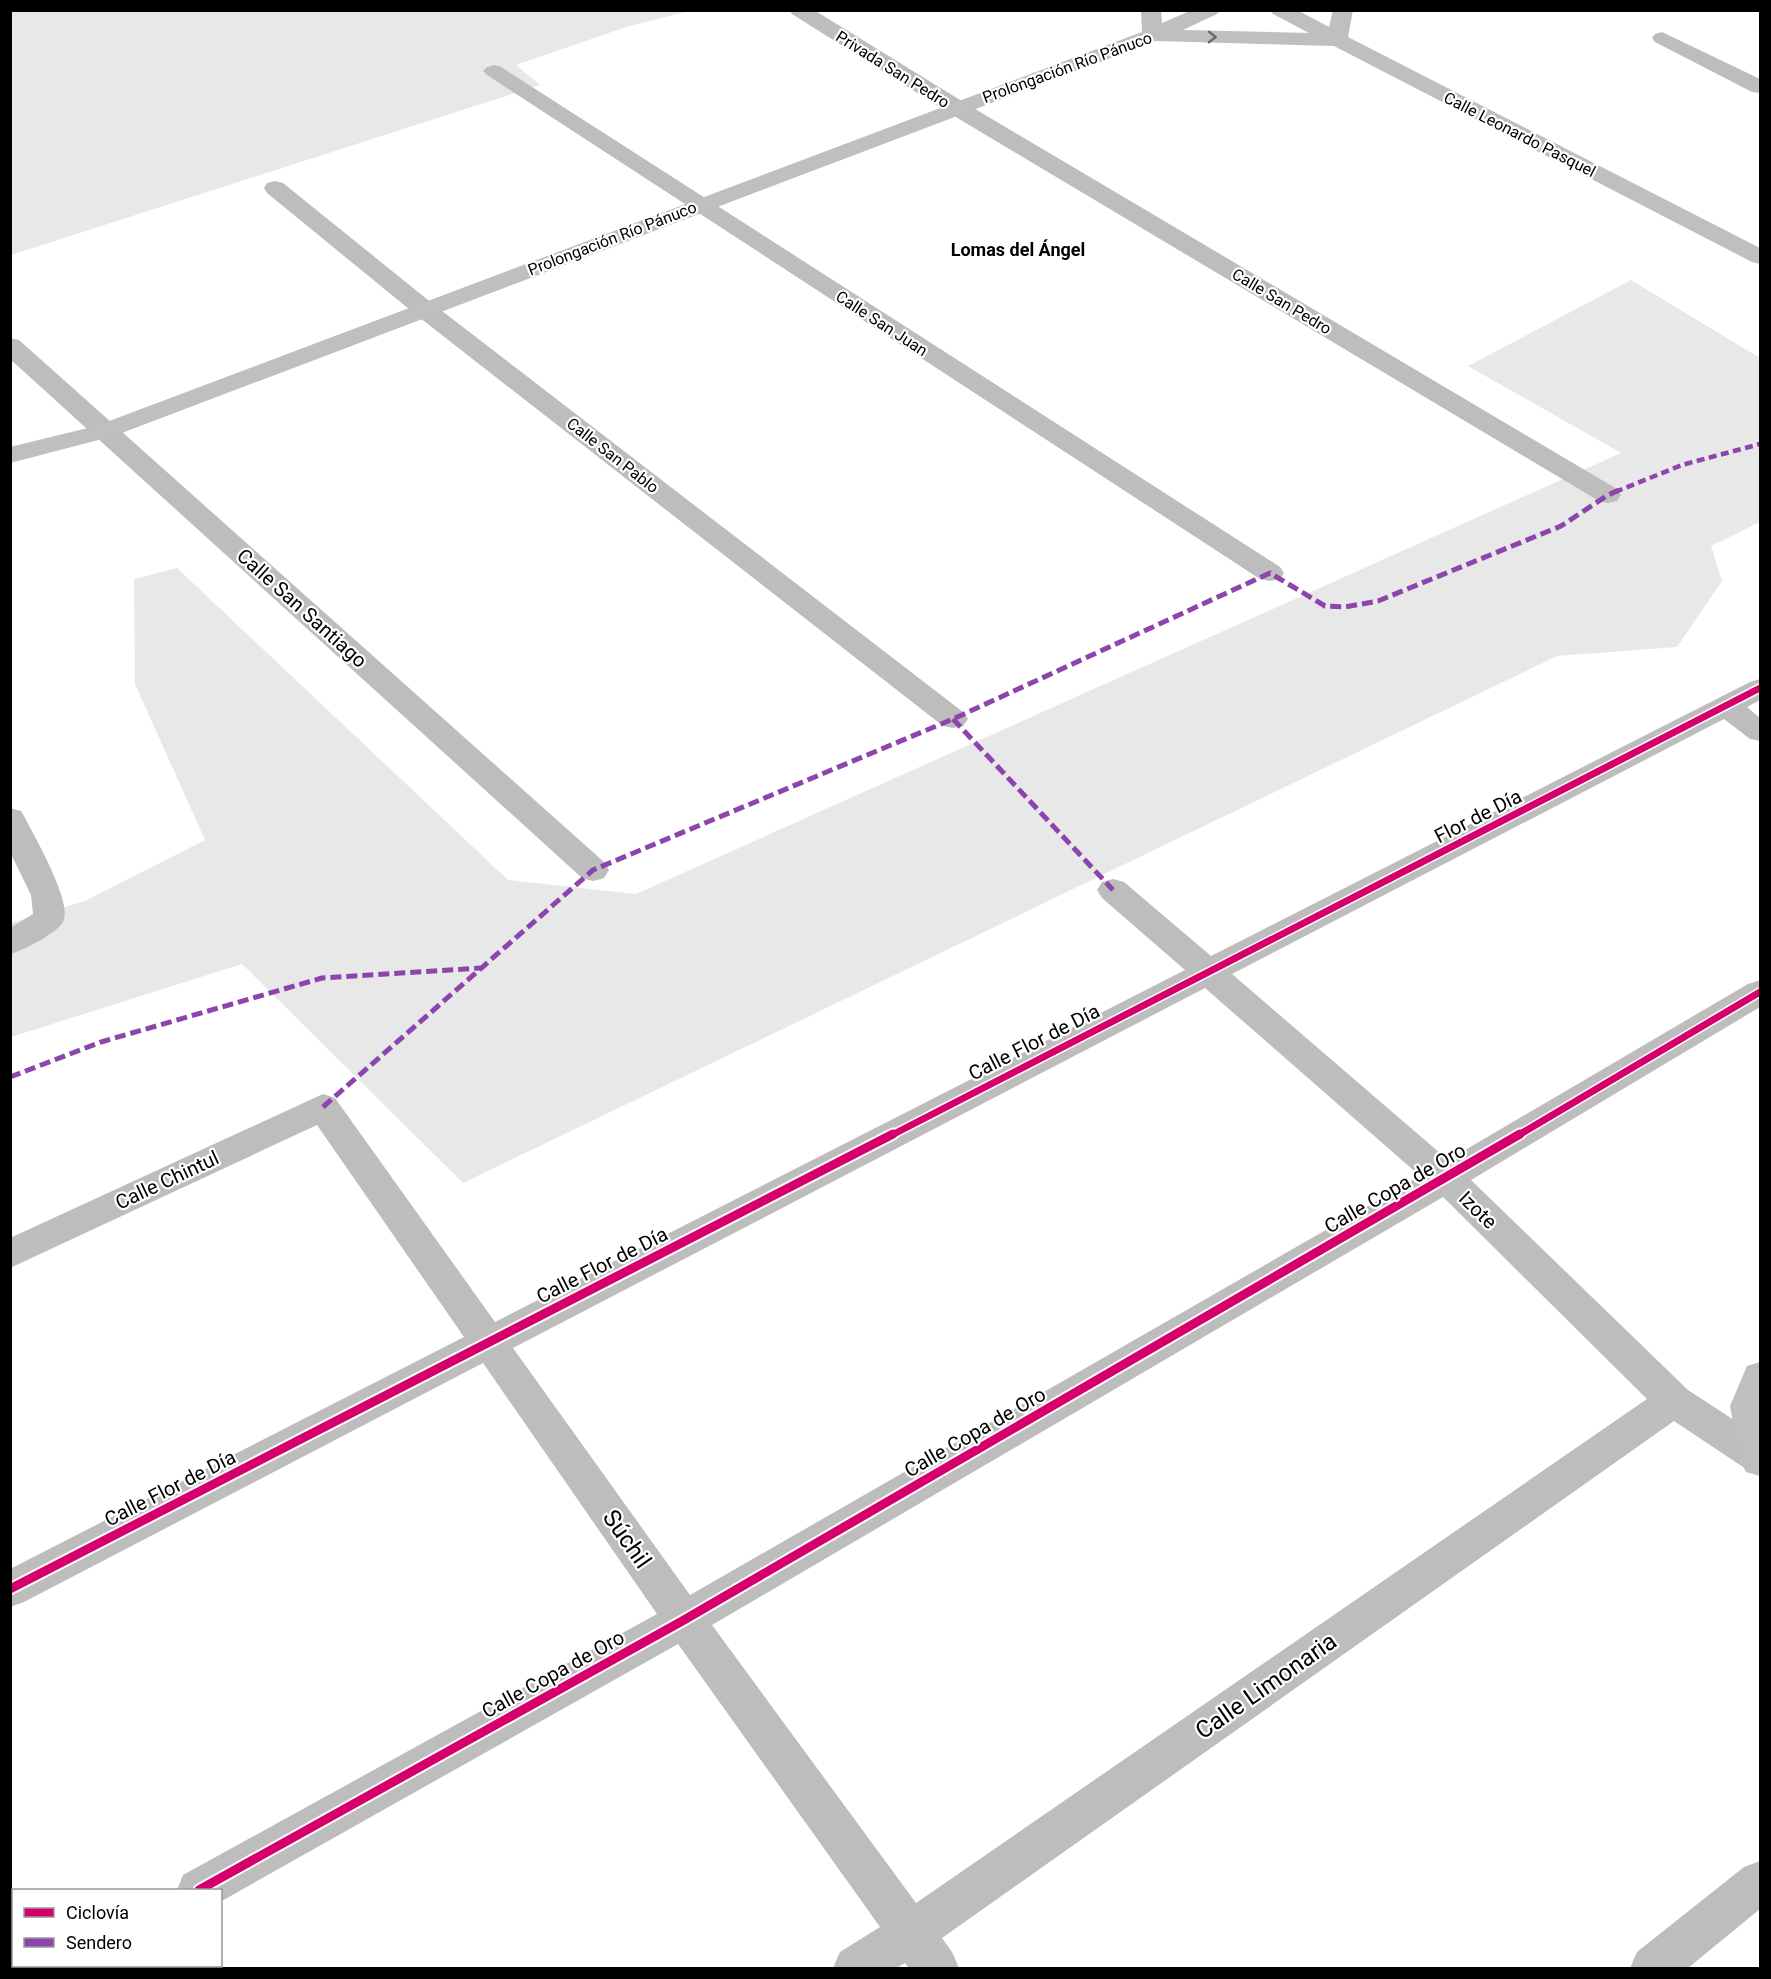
<svg xmlns="http://www.w3.org/2000/svg" width="1771" height="1979" viewBox="0 0 1771 1979" font-family="Roboto,sans-serif">
<style>
.green{fill:#e8e8e8}
.lines{fill:none;stroke-linecap:round;stroke-linejoin:round}
.street{fill:#bdbdbd;fill-rule:evenodd}
.secondary{fill:#bfbfbf;fill-rule:evenodd}
.quiet-far1{stroke:#8e44ad;stroke-width:4.5;stroke-dasharray:8 4.5;stroke-linecap:butt}
.quiet{stroke:#8e44ad;stroke-width:5;stroke-dasharray:11 5;stroke-linecap:butt}
.cycleway-far1-casing{stroke:#fff;stroke-width:10}
.cycleway-casing{stroke:#fff;stroke-width:13}
.cycleway-far1{stroke:#d6006c;stroke-width:7}
.cycleway{stroke:#d6006c;stroke-width:9}
.oneway{stroke:#696969}
.labels{text-anchor:middle;stroke-width:4.5;stroke-linejoin:round;paint-order:stroke}
.far-street-label{font-size:16px;fill:#000;stroke:#fff}
.far-neighbourhood-label{font-size:18px;font-weight:bold;fill:#000;stroke:#fff}
.street-label{font-size:20px;fill:#000;stroke:#fff}
.near-street-label{font-size:24px;fill:#000;stroke:#fff}
</style>
<rect width="100%" height="100%" fill="#fff"/>
<g class="green">
<path d="M11,11H689L626,27L516,65L540,85L11,255Z"/>
<path d="M1631,280L1760,358V522L1711,546L1722,581L1677,647L1557,656L463,1183L242,964L11,1037V923L85,901L205,840L135,684L134,579L177,568L508,880L636,894L1621,453L1468,366Z"/>
</g>
<g class="lines">
<g class="street">
<path d="M789,10H814L965,103L1617,489L1621,495L1617,501L1608,503L1599,501L949,113L792,14Z"/>
<path d="M1662,32L1760,79V93L1752,92L1655,42L1652,38L1655,34Z"/>
<path d="M494,65L501,67L1280,567L1284,573L1280,579L1270,581L1260,579L487,75L483,71L487,67Z"/>
<path d="M275,181L283,183L433,304L963,712L968,719L963,726L953,728L943,726L415,314L267,193L264,188L267,183Z"/>
<path d="M10,338L19,340L604,862L609,870L604,878L593,881L582,878L10,359Z"/>
<path d="M1760,679V700L1747,707L1760,718V741L1750,739L1724,719L1232,974L1448,1160L1748,984L1760,980V1007L1471,1180L1688,1390L1760,1437V1473L1746,1469L1674,1421L942,1938L952,1952L959,1968H909L905,1963L896,1968H833L840,1952L880,1927L678,1644L220,1902V1890H177L183,1875L657,1614L483,1363L24,1602L10,1607V1569L464,1337L317,1125L10,1268V1238L323,1094L335,1098L495,1322L1185,970L1102,898L1097,890L1102,882L1113,879L1124,882L1211,956L1750,682ZM1205,988L1420,1176L690,1595L513,1348ZM1443,1197L1647,1399L916,1903L712,1625Z"/>
<path d="M10,808L21,811L25,818C36,839 71,900 64,920C60,932 22,951 10,954V928L33,914L31,895L10,852Z"/>
<path d="M1760,1861V1909L1688,1968H1630L1637,1952L1744,1867Z"/>
<path d="M38,1966H88L87,1968H37Z"/>
</g>
<g class="secondary">
<path d="M1141,10H1161L1162,23L1192,10H1220L1217,14L1183,30L1309,33L1273,14L1270,10H1297L1329,27L1333,10H1353L1348,37L1760,248V264L1752,262L1334,46L1155,41L114,436L10,463V447L96,426L1142,32Z"/>
<path d="M1760,1362V1476L1746,1472L1740,1460L1730,1406L1747,1366Z"/>
</g>
<path class="quiet-far1" d="M1615,492L1682,465L1760,444"/>
<g class="quiet">
<path d="M953,719L1113,890"/>
<path d="M10,1077L101,1042L322,978L480,968"/>
<path d="M323,1107L593,870L953,719L1270,573L1325,606L1345,607L1378,601L1561,526L1608,495L1619,490"/>
</g>
<defs>
<g id="cycleway-far1">
<path d="M890,1136L1760,688"/>
<path d="M1517,1136L1760,992"/>
</g>
<g id="cycleway">
<path d="M10,1589L893,1134"/>
<path d="M199,1890L684,1620L1520,1134"/>
</g>
</defs>
<use href="#cycleway-far1" class="cycleway-far1-casing"/>
<use href="#cycleway" class="cycleway-casing"/>
<use href="#cycleway-far1" class="cycleway-far1"/>
<use href="#cycleway" class="cycleway"/>
</g>
<defs><path id="oneway-chevron" d="M-2-3.5L2.5 0L-2 3.5" fill="none" stroke-width="1.6" stroke-linecap="round" stroke-linejoin="round" transform="scale(1.5)"/></defs>
<use class="oneway" href="#oneway-chevron" transform="translate(1212 37) rotate(1)"/>
<g class="labels">
<g class="far-street-label">
<text transform="translate(1067 67) rotate(-20)" y="6">Prolongación Río Pánuco</text>
<text transform="translate(893 69) rotate(32)" y="6">Privada San Pedro</text>
<text transform="translate(1520 134) rotate(27)" y="6">Calle Leonardo Pasquel</text>
<text transform="translate(612 238) rotate(-21)" y="6">Prolongación Río Pánuco</text>
<text transform="translate(1282 301) rotate(31)" y="6">Calle San Pedro</text>
<text transform="translate(882 323) rotate(33)" y="6">Calle San Juan</text>
<text transform="translate(613 455) rotate(38)" y="6">Calle San Pablo</text>
</g>
<g class="far-neighbourhood-label">
<text x="1018" y="256">Lomas del Ángel</text>
</g>
<g class="street-label">
<text transform="translate(302 608) rotate(42)" y="7">Calle San Santiago</text>
<text transform="translate(1478 816) rotate(-27)" y="7">Flor de Día</text>
<text transform="translate(1034 1042) rotate(-27)" y="7">Calle Flor de Día</text>
<text transform="translate(167 1180) rotate(-25)" y="7">Calle Chintul</text>
<text transform="translate(1395 1188) rotate(-30)" y="7">Calle Copa de Oro</text>
<text transform="translate(1478 1210) rotate(44)" y="7">Izote</text>
<text transform="translate(602 1265) rotate(-27)" y="7">Calle Flor de Día</text>
<text transform="translate(975 1432) rotate(-30)" y="7">Calle Copa de Oro</text>
<text transform="translate(170 1488) rotate(-27)" y="7">Calle Flor de Día</text>
<text transform="translate(553 1674) rotate(-29)" y="7">Calle Copa de Oro</text>
</g>
<g class="near-street-label">
<text transform="translate(627 1539) rotate(55)" y="8">Súchil</text>
<text transform="translate(1266 1686) rotate(-35)" y="8">Calle Limonaria</text>
</g>
</g>
<rect width="1771" height="1979" fill="none" stroke="#000000" stroke-width="24"/>
<rect x="12" y="1889" width="210" height="78" fill="#ffffff" stroke="#999999" stroke-width="1.5"/>
<rect x="24" y="1908" width="30" height="9" fill="#d6006c" stroke="#999999" stroke-width="1.5"/>
<text x="66" y="1919" font-size="18" fill="#000000">Ciclovía</text>
<rect x="24" y="1938" width="30" height="9" fill="#8e44ad" stroke="#999999" stroke-width="1.5"/>
<text x="66" y="1949" font-size="18" fill="#000000">Sendero</text>
</svg>
